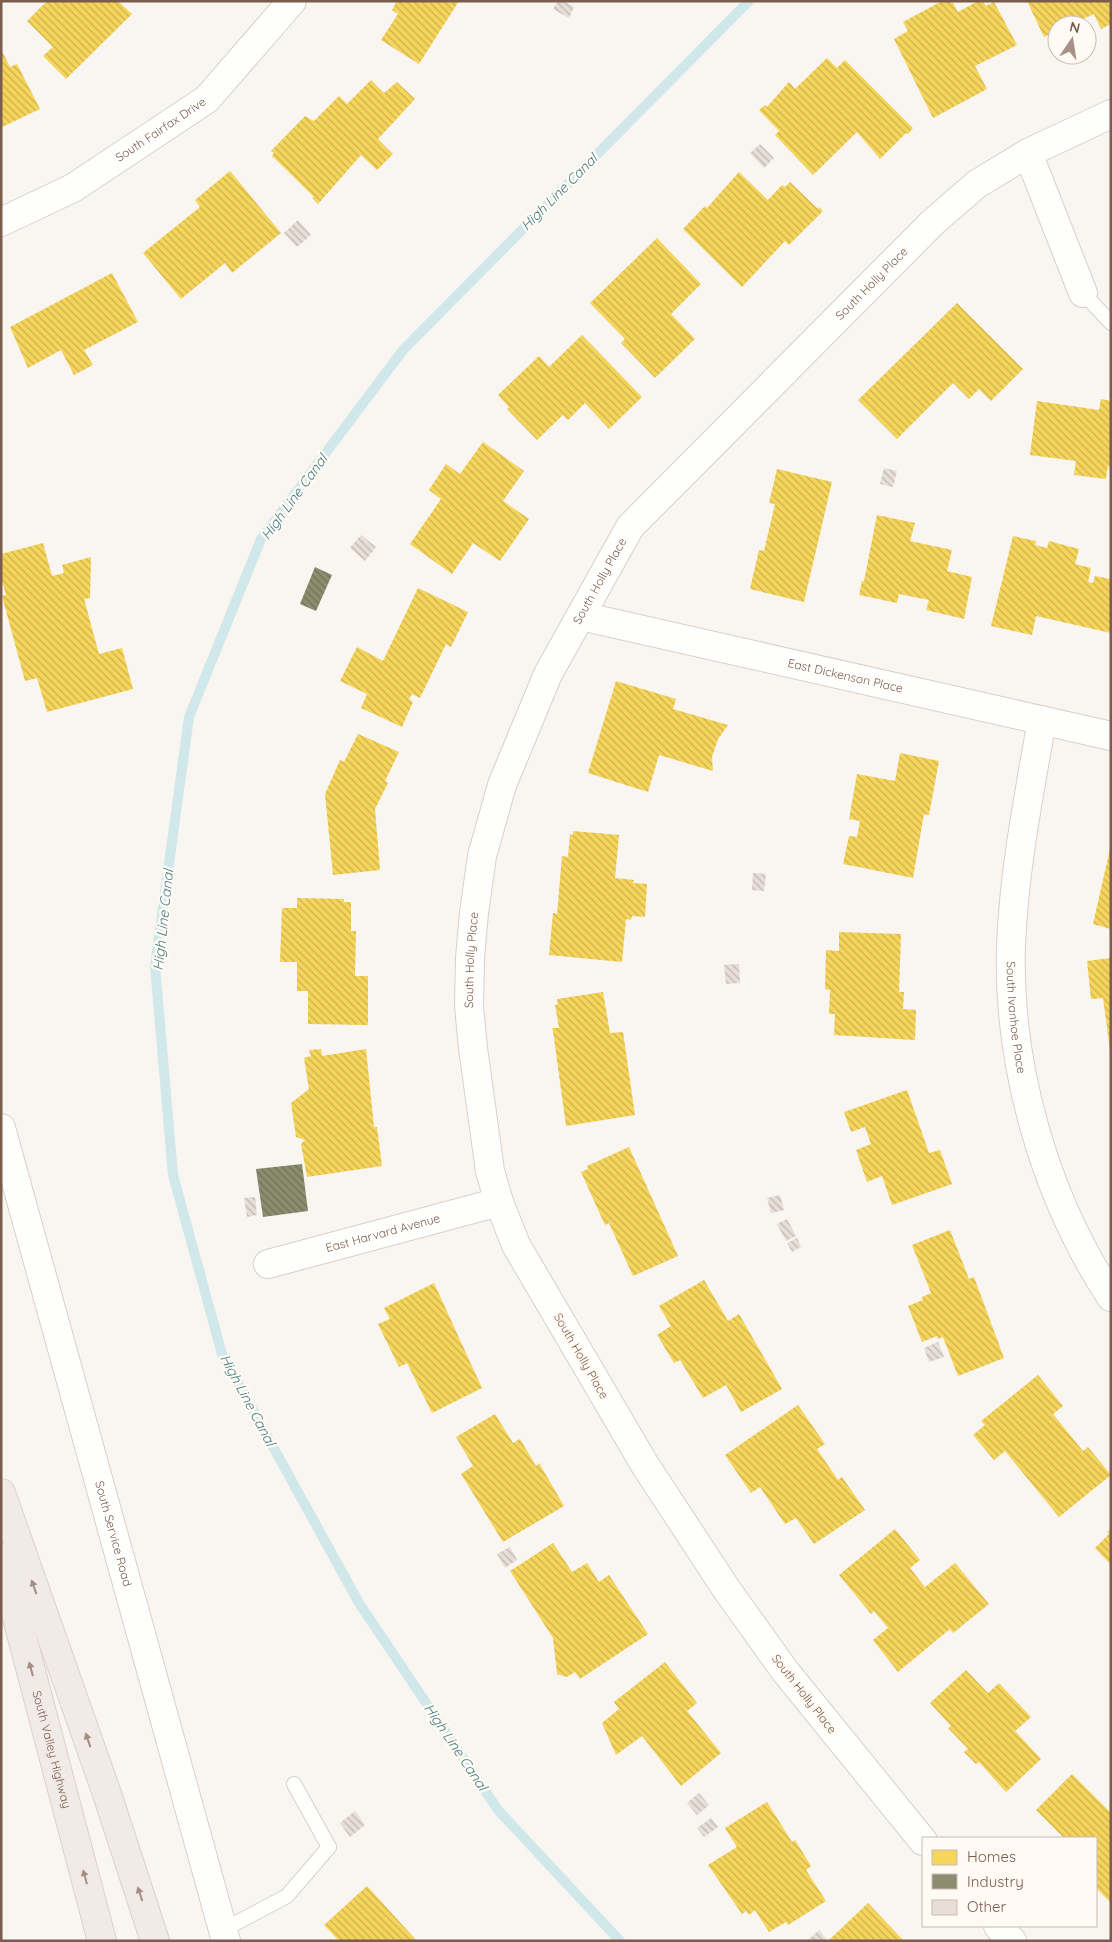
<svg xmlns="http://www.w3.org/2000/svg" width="1112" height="1942" viewBox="0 0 1112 1942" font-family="Quicksand,sans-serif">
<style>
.homes{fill:url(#homes-back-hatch)}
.industry{fill:url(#industry-back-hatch)}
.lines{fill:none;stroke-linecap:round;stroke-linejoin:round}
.stream{stroke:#d0e8ea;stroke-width:10}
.building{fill:url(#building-back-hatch)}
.service-casing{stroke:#d7d1cb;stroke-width:16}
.minor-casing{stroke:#d7d1cb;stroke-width:30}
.tertiary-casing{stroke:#d7d1cb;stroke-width:30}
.motorway-casing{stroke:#dad1cc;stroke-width:30}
.service{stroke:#fefefd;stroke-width:14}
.minor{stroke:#fefefd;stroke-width:28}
.tertiary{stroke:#fefefd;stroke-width:28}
.motorway{stroke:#f2eae7;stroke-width:28}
.oneway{fill:#a48e83}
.labels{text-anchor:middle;stroke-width:5;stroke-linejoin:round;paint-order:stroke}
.street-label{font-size:12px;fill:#7a5c4d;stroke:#fffaf3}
.water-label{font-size:14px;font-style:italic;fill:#437c86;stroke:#fffaf3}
</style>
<defs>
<pattern id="homes-back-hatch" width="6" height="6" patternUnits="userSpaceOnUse" patternTransform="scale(1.25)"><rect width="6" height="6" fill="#f6d55c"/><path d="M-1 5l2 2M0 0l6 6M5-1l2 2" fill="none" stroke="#ccb04e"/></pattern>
<pattern id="industry-back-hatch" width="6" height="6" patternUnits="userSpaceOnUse" patternTransform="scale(1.25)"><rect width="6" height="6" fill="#8c8c6e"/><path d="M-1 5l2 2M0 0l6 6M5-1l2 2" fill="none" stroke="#727058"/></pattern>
<pattern id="building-back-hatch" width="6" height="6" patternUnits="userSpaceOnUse" patternTransform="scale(1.25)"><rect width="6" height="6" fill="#e6ded7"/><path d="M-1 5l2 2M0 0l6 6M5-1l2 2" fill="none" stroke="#bfb7b1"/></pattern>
</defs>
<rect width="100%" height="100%" fill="#f9f5f0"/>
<g class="homes">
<path d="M47,1H118L132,14L66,79L43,56L53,47L27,21Z"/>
<path d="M397,1H459L419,64L381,40L398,14L392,10Z"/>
<path d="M942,1H952L958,12L978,1H983L986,6L994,2L1017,45L975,66L987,89L933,118L894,39L908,31L903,22Z"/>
<path d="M1027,1H1111V24L1101,29L1094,14L1070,25H1057V31L1044,37Z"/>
<path d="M1,49L10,67L17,64L40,109L2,127Z"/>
<path d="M827,58L837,68L845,60L913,128L908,134L906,133L880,159L857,132L813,175L775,135L779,131L759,110L765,105L767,107L789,82L795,89Z"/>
<path d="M371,80L384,93L397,82L415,99L378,139L393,154L377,170L361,155L318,204L312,198L314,197L272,156L274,153L271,151L305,116L314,121L339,96L347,104Z"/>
<path d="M230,171L281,233L232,273L225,263L181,299L143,253L200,207L195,200Z"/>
<path d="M739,172L768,200L782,185L785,187L790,182L818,209L819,207L823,211L789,245L785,241L742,287L683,229L705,206L707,208Z"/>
<path d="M657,238L701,284L671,314L695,339L655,378L621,343L625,339L590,303Z"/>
<path d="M112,273L138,322L84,350L93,365L74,375L61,350L28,368L10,327Z"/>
<path d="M957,303L1023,369L991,401L979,389L969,399L953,383L897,439L858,400Z"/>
<path d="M582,335L642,397L609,429L585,403L568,420L563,415L537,440L507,409L509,407L498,395L539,356L549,367Z"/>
<path d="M1101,399L1111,401V467L1108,466L1106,479L1074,475L1076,461L1030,455L1037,401L1099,410Z"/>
<path d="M483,442L524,471L503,501L529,519L500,561L473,543L452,574L410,544L441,499L429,490L446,464L460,474Z"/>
<path d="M777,469L832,482L804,602L750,589L759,550L764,551L775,504L769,503Z"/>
<path d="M877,515L915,523L910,541L952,550L947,571L972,577L964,619L926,610L929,600L899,594L897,603L859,595L862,581H864Z"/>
<path d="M1013,536L1036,541L1035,545L1047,548L1049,541L1079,549L1075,564L1091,568L1088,582L1093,583L1095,576L1111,579V633L1036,616L1032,635L991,626Z"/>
<path d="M43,543L52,576L64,573L62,565L91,557L90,598L84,599L99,654L122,648L133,689L47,712L37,678L25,681L2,596L6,595L1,577V554Z"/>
<path d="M418,588L468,612L451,647L446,644L420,698L412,694L409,699L413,702L402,727L361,708L367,694L340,681L357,647L383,661Z"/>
<path d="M616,681L676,699L673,709L728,725L718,739L712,757L713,771L659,755L648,792L588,773Z"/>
<path d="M358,734L399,752L385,781L388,783L375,809L380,870L333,875L325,794L340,760L344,762Z"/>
<path d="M900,753L939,761L929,815L924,814L913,878L843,864L849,836L857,837L860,821L849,819L857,774L895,781Z"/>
<path d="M573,831L619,835L615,878L634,880L633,883L647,884L645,917L632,916L631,920L626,919L622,962L549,955L553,913L557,914L562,856L568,857L570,834L573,835Z"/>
<path d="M1110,849H1111V929L1093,924Z"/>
<path d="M297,898L344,899V902H351V931H356L355,976H368V1025L308,1024V991H297V962H280L282,908H297Z"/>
<path d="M839,932L901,934L899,992H904L903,1009L916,1010L915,1040L834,1035L835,1014H829L830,990L825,989L826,950L839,951Z"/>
<path d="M1111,958V1050H1110L1103,998L1091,999L1087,961Z"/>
<path d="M603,992L610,1033L623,1032L635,1115L566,1126L553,1031L552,1028H559L555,1005L558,1004L557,999Z"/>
<path d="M321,1049L322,1056L366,1049L374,1127H377L382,1166L307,1177L301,1144L305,1140L296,1137L291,1103L309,1089L304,1058L311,1056L309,1050Z"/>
<path d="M907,1090L929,1153L940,1150L952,1184L892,1205L882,1176L867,1182L856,1150L871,1144L865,1127L851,1132L844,1112Z"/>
<path d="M629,1147L678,1256L633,1276L609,1223L605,1225L581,1172L588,1169L587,1166Z"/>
<path d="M950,1230L969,1279L974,1277L1004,1358L958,1376L943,1337L938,1339L937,1336L922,1342L908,1306L923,1300L922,1297L931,1293L912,1245Z"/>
<path d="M704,1280L728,1321L739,1314L782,1389L741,1412L726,1385L703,1398L680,1360L674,1363L657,1335L671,1326L659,1306Z"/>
<path d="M434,1283L482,1388L432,1413L407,1363L399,1367L378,1324L390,1319L384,1308Z"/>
<path d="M1038,1375L1063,1406L1053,1414L1083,1451L1088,1447L1111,1475L1059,1517L1005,1451L994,1460L973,1435L985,1425L981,1421Z"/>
<path d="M798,1405L825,1444L817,1449L838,1480L842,1477L865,1510L814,1544L796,1518L785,1524L760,1487L751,1493L725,1455Z"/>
<path d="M495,1414L513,1443L520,1439L536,1466L539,1463L564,1506L503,1542L461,1474L473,1466L456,1437Z"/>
<path d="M895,1529L920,1560L910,1568L925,1587L955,1563L989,1604L953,1633L950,1629L898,1672L873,1640L888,1628L874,1611L871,1614L839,1575Z"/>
<path d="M1111,1529V1565L1095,1548L1109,1534L1107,1532Z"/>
<path d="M553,1543L572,1572L587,1563L599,1582L609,1575L648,1634L580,1679L575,1672L567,1677L557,1674L553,1638L510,1571Z"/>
<path d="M665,1662L697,1703L687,1711L721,1753L681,1786L642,1736L616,1755L602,1723L619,1709L614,1702Z"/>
<path d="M966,1670L988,1693L999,1683L1031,1717L1015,1731L1041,1759L1006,1792L979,1762L976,1764L964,1752L968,1749L948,1728L951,1726L930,1703Z"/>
<path d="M1072,1774L1111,1813V1903L1096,1888V1838H1064L1036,1810Z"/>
<path d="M767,1802L792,1842L795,1840L811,1866L806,1870L826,1901L788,1925L786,1922L769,1932L755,1910L749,1915L746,1911L742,1914L708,1865L737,1847L725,1828Z"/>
<path d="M367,1886L417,1941H339L324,1925Z"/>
<path d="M868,1903L904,1941L829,1940Z"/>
</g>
<g class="industry">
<path d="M315,567L332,575L316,611L300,604Z"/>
<path d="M302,1164L308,1211L263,1217L256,1169Z"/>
</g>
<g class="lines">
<path class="stream" d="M620,1941L498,1810L359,1603L222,1354L173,1175L155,966L189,717L261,539L403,350L749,1"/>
</g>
<g class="building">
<path d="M558,1H563L574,7L569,18L553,9Z"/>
<path d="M760,144L774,158L764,168L750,153Z"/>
<path d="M298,220L311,235L297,247L284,233Z"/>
<path d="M884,468L897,471L893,487L880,484Z"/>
<path d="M361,535L376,547L365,561L350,548Z"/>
<path d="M753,873L766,874L764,891L752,890Z"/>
<path d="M739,964L740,983L726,984L724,965Z"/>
<path d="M780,1195L784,1210L771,1213L767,1198Z"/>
<path d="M255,1197L257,1215L247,1217L244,1198Z"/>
<path d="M787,1219L796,1236L786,1241L777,1224Z"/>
<path d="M797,1238L801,1247L792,1252L787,1243Z"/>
<path d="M938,1342L944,1357L929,1362L924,1348Z"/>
<path d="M510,1547L517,1560L505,1568L497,1554Z"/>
<path d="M699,1793L709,1805L697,1815L687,1803Z"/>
<path d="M355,1811L365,1825L350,1837L340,1823Z"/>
<path d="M711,1818L718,1827L704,1837L697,1828Z"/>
<path d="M819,1930L828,1941H807Z"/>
</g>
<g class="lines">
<defs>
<g id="service">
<path d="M1083,293L1111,323"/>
<path d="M223,1930L287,1896L329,1847L294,1784"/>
</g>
<g id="minor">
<path d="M1028,153L1083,293"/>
<path id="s1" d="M1,222L73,188L207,99L292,1"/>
<path id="s2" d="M581,616L1111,736"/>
<path id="s3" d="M1042,720C1029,795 1014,870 1011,945C1007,1065 1045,1197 1111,1297"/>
<path id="s4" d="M268,1264L499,1202"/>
<path id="s5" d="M923,1841L785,1671L727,1590L645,1465L516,1245L499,1202L490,1171L473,1048L469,1006L470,958L474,913L482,856L502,785L548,674L630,527L932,223L977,184L1028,153L1111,114"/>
<path d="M998,1926L1012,1941"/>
</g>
<g id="tertiary">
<path id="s6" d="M1,1128L226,1941"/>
</g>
<g id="motorway">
<path d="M1,1493L107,1794L155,1941"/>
<path id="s7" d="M1,1557L102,1941"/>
</g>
</defs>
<use href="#service" class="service-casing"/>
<use href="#minor" class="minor-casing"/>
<use href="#tertiary" class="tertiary-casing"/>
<use href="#motorway" class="motorway-casing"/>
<use href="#service" class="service"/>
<use href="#minor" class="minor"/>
<use href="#tertiary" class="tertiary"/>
<use href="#motorway" class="motorway"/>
</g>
<defs><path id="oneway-solid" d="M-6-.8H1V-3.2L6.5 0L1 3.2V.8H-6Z" transform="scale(1.25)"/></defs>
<g class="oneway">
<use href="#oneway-solid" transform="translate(34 1587) rotate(-109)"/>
<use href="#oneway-solid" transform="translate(31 1669) rotate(-105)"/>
<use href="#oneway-solid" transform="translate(88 1740) rotate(-109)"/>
<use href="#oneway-solid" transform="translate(85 1877) rotate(-105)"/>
<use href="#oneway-solid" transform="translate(140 1894) rotate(-108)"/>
</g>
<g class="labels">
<g class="street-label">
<text dy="4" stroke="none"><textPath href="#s1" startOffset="185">South Fairfax Drive</textPath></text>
<text dy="4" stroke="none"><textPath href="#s5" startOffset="1824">South Holly Place</textPath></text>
<text dy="4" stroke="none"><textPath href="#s5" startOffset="1419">South Holly Place</textPath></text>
<text dy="4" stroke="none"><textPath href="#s2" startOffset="271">East Dickenson Place</textPath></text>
<text dy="4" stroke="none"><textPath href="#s5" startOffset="1014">South Holly Place</textPath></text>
<text dy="4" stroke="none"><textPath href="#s3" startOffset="300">South Ivanhoe Place</textPath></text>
<text dy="4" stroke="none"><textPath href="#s4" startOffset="119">East Harvard Avenue</textPath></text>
<text transform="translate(581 1356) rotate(60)" y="4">South Holly Place</text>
<text dy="4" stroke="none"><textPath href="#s6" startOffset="421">South Service Road</textPath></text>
<text transform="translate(804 1694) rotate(52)" y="4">South Holly Place</text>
<text dy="4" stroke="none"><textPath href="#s7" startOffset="199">South Valley Highway</textPath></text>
</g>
<g class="water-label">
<text transform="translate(559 192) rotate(-45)" y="5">High Line Canal</text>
<text transform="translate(294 497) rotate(-54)" y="5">High Line Canal</text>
<text transform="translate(163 920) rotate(-84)" y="5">High Line Canal</text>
<text transform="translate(248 1400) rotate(62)" y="5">High Line Canal</text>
<text transform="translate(456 1747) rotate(56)" y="5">High Line Canal</text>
</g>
</g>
<rect width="1112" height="1942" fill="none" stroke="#7a5c4d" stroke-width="5"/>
<rect x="922" y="1837" width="175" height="90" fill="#fffaf3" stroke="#cabbb1"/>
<rect x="932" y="1850" width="25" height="15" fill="#f6d55c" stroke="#cabbb1"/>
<text x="967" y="1862" font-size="15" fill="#7a5c4d">Homes</text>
<rect x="932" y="1874" width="25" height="15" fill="#8c8c6e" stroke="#cabbb1"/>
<text x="967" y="1887" font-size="15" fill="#7a5c4d">Industry</text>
<rect x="932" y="1900" width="25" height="15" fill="#e6ded7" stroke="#cabbb1"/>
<text x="967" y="1912" font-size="15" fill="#7a5c4d">Other</text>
<g transform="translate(1072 40) rotate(13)"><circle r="24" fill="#fffaf3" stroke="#cabbb1"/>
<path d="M0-4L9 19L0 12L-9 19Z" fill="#a69286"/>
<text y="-8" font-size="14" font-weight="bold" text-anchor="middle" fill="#7a5c4d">N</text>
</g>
</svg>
